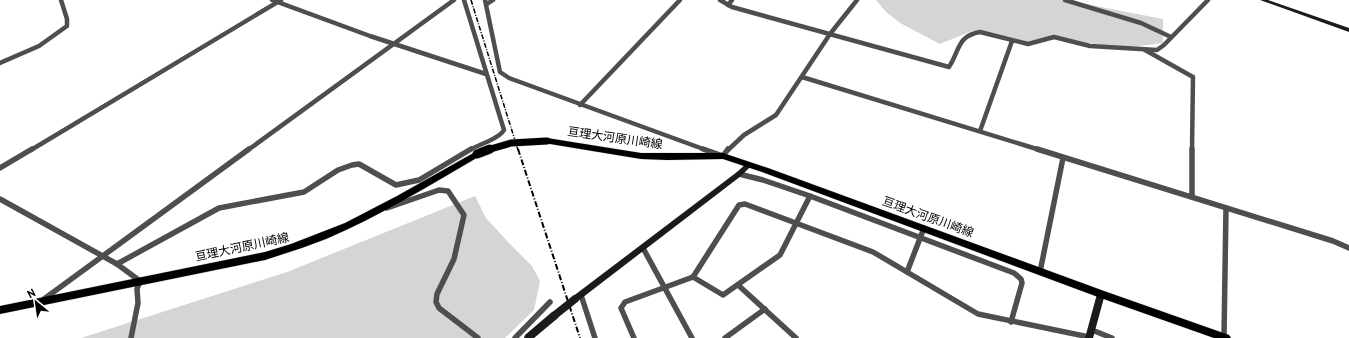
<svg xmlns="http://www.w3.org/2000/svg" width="1349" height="338" viewBox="0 0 1349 338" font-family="'PT Sans','Noto Sans JP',sans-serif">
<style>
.green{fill:#d5d5d5}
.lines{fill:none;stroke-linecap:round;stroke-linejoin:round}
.primary-casing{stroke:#dbdbdb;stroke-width:1}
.street-far1{stroke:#4e4e4e;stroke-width:4.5}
.street{stroke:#4e4e4e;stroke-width:5.5}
.secondary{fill:#1b1b1b;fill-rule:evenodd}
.primary{fill:#000;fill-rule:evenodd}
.rail-far1{stroke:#000;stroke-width:1.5;stroke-dasharray:5 1.5 1 1.5;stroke-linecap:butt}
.rail{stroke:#000;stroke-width:2;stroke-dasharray:6 2 1 2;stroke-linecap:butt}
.primary-bridge-far1-casing{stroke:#dbdbdb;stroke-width:8;stroke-linecap:butt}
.primary-bridge-casing{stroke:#dbdbdb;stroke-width:10;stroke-linecap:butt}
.secondary-bridge{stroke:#1b1b1b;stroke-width:8}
.primary-bridge-far1{stroke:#000;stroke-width:7}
.primary-bridge{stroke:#000;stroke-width:9}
.labels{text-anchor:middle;stroke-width:3;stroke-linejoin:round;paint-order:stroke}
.street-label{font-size:12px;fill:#000;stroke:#fff}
</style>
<rect width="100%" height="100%" fill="#fff"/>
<g class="green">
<path d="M876,0H1065L1163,19V43L1125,48L1049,38L1018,43L972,31L940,44L900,23L886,12Z"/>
<path d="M475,196L486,218L511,245L532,266L540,281L534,310L505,338H81L287,272Z"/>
</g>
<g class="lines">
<defs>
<g id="primary">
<path d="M547,138L641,153H723L768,168L1104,291L1229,335L1231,338H1214L1098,297L762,172L723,159L667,160L641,159L544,143L543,141L544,139Z"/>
<path d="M477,151L481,154L480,156C430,185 380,216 326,239C306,247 286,253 265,260L0,314V306L265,252L291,244L345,223L397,196Z"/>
</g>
</defs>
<use href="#primary" class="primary-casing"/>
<g class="street-far1">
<path d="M272,0L370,36L486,74"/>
<path d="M464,0L504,130C499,139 479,144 470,150"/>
<path d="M485,0L500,72L509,78L706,150"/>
<path d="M720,0L732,7L949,67C960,50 957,36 980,32L1028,44L1054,37L1090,46L1157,50L1164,45L1208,0"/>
<path d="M1065,0L1141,23L1171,37"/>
<path d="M487,4L493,0"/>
<path d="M728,5L732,0"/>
<path d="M1145,50L1193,77L1192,150"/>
<path d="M0,63L39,46L67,26V19L61,0"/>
<path d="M802,77L1040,150"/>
<path d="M580,105L680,0"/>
<path d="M980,131L1012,41"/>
<path d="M31,150L281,0"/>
<path d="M248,150L454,0"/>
<path d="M728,150L744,135L776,115L830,34L857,0"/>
</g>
<g class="street">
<path d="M703,149L723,156L728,149"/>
<path d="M1037,149L1333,241L1349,248"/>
<path d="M0,168L32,149"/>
<path d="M739,174L763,180L810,196L1014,273L1021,279L1022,283L1011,322"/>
<path d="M1192,197V149"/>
<path d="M0,199L117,264L140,281L137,289L138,303L131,338"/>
<path d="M387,208L439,190L448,191L464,215L454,259L437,294L436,302L439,308L478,338"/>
<path d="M643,248L692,338"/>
<path d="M117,264L219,208L304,192L338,170L352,165L359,164L396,185L419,180L471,149"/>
<path d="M907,272L924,228"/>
<path d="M1040,272L1063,158"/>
<path d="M693,277L723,295L780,255L810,196"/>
<path d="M738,285L796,338"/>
<path d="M581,295L595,338"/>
<path d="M44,299L249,149"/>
<path d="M1092,330L1112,338"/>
<path d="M1224,337L1226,208"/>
<path d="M515,338L550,302"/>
<path d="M634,338L621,308L625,302L693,277L739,205L745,204L873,252L978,314L1089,337"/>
<path d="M725,338L765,309"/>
</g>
<g class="secondary">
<path d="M1260,0H1268L1349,28V32Z"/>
<path d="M747,163H751L752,165L741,176L578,301L575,302L572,301L571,299L572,297L737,172Z"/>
<path d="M1101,291L1104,292L1105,294L1093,338H1085L1097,294L1098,292Z"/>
<path d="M555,311L558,312L559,315L558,318L534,338H524L525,335L552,312Z"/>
</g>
<use href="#primary" class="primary"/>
<path class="rail-far1" d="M471,0L518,150"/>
<path class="rail" d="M518,149L580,338"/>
<defs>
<path id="primary-bridge-far1" d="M487,150L511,143L547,141"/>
<path id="primary-bridge" d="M477,154L490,149"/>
</defs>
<use href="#primary-bridge-far1" class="primary-bridge-far1-casing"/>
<use href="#primary-bridge" class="primary-bridge-casing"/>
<path class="secondary-bridge" d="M555,315L575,299"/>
<use href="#primary-bridge-far1" class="primary-bridge-far1"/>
<use href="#primary-bridge" class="primary-bridge"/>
</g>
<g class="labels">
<g class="street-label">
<text transform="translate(615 138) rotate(8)" y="4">亘理大河原川崎線</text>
<text transform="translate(928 217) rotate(20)" y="4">亘理大河原川崎線</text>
<text transform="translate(242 247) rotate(-12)" y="4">亘理大河原川崎線</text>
</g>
</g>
<g transform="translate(36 302) rotate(331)" stroke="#ffffff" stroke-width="3" paint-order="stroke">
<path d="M0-3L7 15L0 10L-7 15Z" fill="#000000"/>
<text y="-6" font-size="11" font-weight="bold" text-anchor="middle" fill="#000000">N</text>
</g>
</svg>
